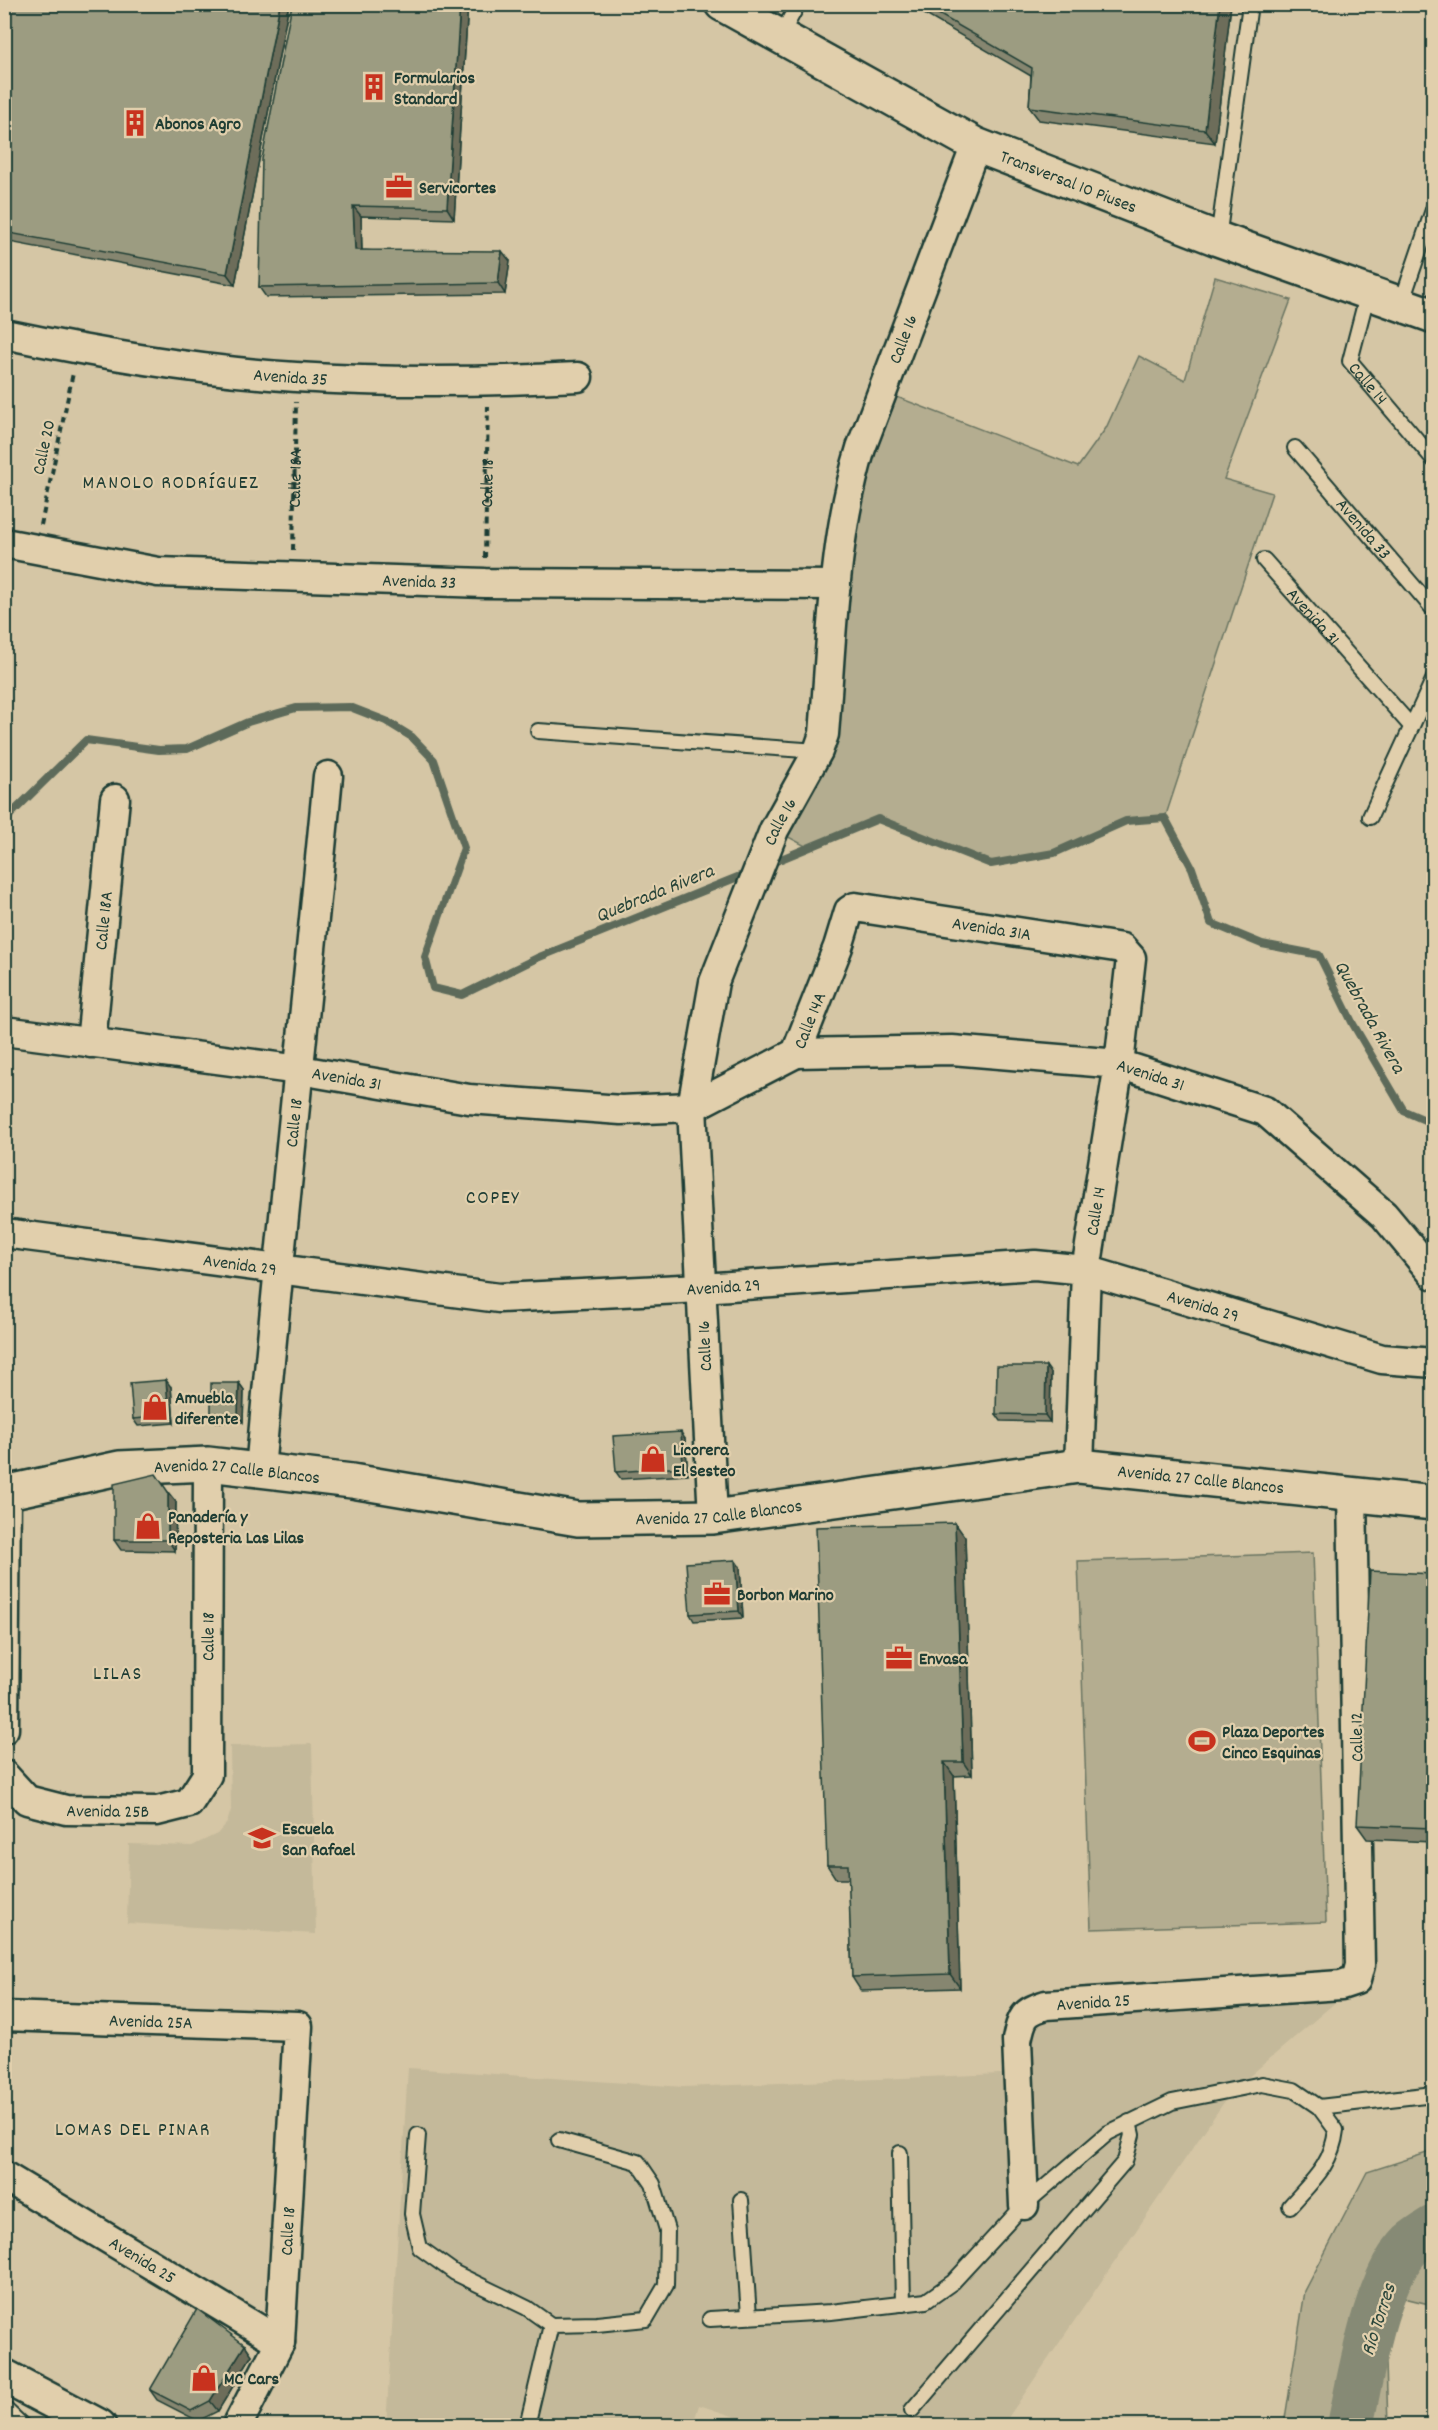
<svg xmlns="http://www.w3.org/2000/svg" width="1438" height="2430" viewBox="0 0 1438 2430" font-family="Dekko,sans-serif">
<style>
.built{fill:#c4b99a}
.green{fill:#b4ad90;stroke:#6a7562;stroke-width:1.5}
.lines{fill:none;stroke-linecap:round;stroke-linejoin:round}
.stream{stroke:#5d6b5a;stroke-width:8}
.river{stroke:#868a74;stroke-width:46}
.lane-casing{stroke:#1f3d34;stroke-width:18}
.street-casing{stroke:#1f3d34;stroke-width:33}
.secondary-casing{stroke:#1f3d34;stroke-width:38}
.path{stroke:#1f3d34;stroke-width:4;stroke-dasharray:6 4.5;stroke-linecap:butt}
.lane{stroke:#e1cfac;stroke-width:14}
.street{stroke:#e1cfac;stroke-width:28}
.secondary{stroke:#e1cfac;stroke-width:33}
.wall{fill:#86866f;stroke:#1f3d34;stroke-width:1.5}
.shaded-wall{fill:#6d6d5a;stroke:#1f3d34;stroke-width:1.5}
.building{fill:#9c9c81;stroke:#1f3d34;stroke-width:1.5}
.labels{text-anchor:middle;stroke-width:4.5;stroke-linejoin:round;paint-order:stroke}
.poi-label{font-size:18px;font-weight:bold;fill:#1f3d34;stroke:#e1cfac;text-anchor:start}
.street-label{font-size:18px;fill:#1f3d34;stroke:#e1cfac}
.neighbourhood-label{font-size:20px;letter-spacing:1.5px;fill:#1f3d34;stroke:#e1cfac}
.water-label{font-size:20px;font-style:italic;fill:#29453a;stroke:#e1cfac}
</style>
<rect width="100%" height="100%" fill="#d5c6a5"/>
<filter id="ink" filterUnits="userSpaceOnUse"><feTurbulence type="fractalNoise" baseFrequency=".0167" numOctaves="2"/><feDisplacementMap in="SourceGraphic" scale="12" xChannelSelector="R" yChannelSelector="G"/><feConvolveMatrix kernelMatrix="1 2 1 2 8 2 1 2 1" color-interpolation-filters="sRGB"/></filter>
<g filter="url(#ink)">
<g class="built">
<path d="M312,1744L316,1934L127,1923L129,1844L192,1846L217,1834L227,1823L231,1810L230,1746Z"/>
<path d="M1352,1988L1231,2092L1003,2425H760L699,2405L693,2425L386,2426L408,2068L684,2087L1026,2073L1039,2000Z"/>
</g>
<g class="green">
<path d="M1215,277L1291,300L1224,479L1272,493L1165,818L1126,821L1054,853L991,864L878,819L809,848L779,832L803,793L830,759L835,742L848,592L862,488L897,397L1078,467L1106,428L1139,356L1185,380Z"/>
<path d="M1313,1553L1326,1922L1091,1929L1078,1561Z"/>
<path d="M1433,2151V2305L1400,2297L1386,2362L1388,2425H1284L1305,2291L1367,2172Z"/>
</g>
<g class="lines">
<g class="stream">
<path d="M4,821L86,740L159,750L187,749L248,722L296,708L350,707L386,721L412,737L434,760L464,848L425,957L433,988L462,995L537,958L750,872"/>
<path d="M769,864L878,819L991,864L1054,853L1126,821L1165,818L1192,868L1211,923L1262,944L1319,955L1353,1024L1404,1111L1434,1124"/>
</g>
<path class="river" d="M1350,2426C1361,2376 1375,2280 1411,2244C1418,2238 1426,2233 1434,2228"/>
<defs>
<g id="lane">
<path d="M780,37L798,4"/>
<path d="M1218,239L1250,4"/>
<path id="s3" d="M1368,292L1350,361L1434,460"/>
<path d="M1401,304L1434,207"/>
<path id="s4" d="M1295,448L1434,610"/>
<path id="s5" d="M1264,560L1411,726"/>
<path d="M538,731L818,751"/>
<path d="M1370,817L1434,678"/>
<path d="M1319,2107L1434,2094"/>
<path d="M418,2135L412,2214L420,2248L455,2273L527,2308L551,2325"/>
<path d="M900,2153L903,2304"/>
<path d="M741,2200L749,2316"/>
<path d="M710,2319L831,2312L926,2301L953,2282L1024,2205L1108,2133L1172,2102L1262,2084L1294,2090L1319,2107L1336,2130C1332,2165 1312,2181 1290,2206"/>
<path d="M4,2408L23,2426"/>
<path d="M912,2410L1125,2161L1132,2135L1129,2122"/>
<path d="M527,2426L551,2325L597,2324L646,2319L666,2285L667,2230L653,2184L638,2162L559,2140"/>
</g>
<g id="street">
<path id="s6" d="M4,334C100,354 199,371 296,377C390,383 485,382 578,377"/>
<path id="s7" d="M4,543L158,572L485,583L836,585"/>
<path id="s8" d="M4,1031L300,1070L469,1099L621,1110L692,1107L796,1053L838,947L849,911L855,907L1122,948L1131,958L1119,1064L1086,1270L1079,1466"/>
<path id="s9" d="M91,1043L115,799"/>
<path id="s10" d="M796,1053L952,1050L1119,1064L1265,1111L1384,1215L1434,1275"/>
<path id="s11" d="M4,1233L499,1298L701,1288L1035,1265L1086,1270L1382,1359L1434,1363"/>
<path id="s12" d="M260,1471C280,1239 306,1008 328,776"/>
<path id="s13" d="M713,1517L692,1107L714,982L774,830L818,751L824,734C832,639 833,539 861,448L976,145"/>
<path d="M4,1729L6,1492"/>
<path id="s14" d="M4,1775L27,1800L66,1810L157,1811L189,1803L207,1775L208,1464"/>
<path id="s15" d="M4,2016L298,2026L280,2342L237,2426"/>
<path id="s16" d="M4,2176L280,2342"/>
<path id="s17" d="M1024,2205L1017,2040C1022,2017 1023,2012 1046,2005L1341,1985L1356,1980L1360,1965L1352,1493"/>
</g>
<g id="secondary">
<path id="s18" d="M722,4L976,145L1218,239L1434,316"/>
<path id="s19" d="M4,1493L119,1468L208,1464L352,1481L578,1519L713,1517L1079,1466L1434,1503"/>
<path d="M4,2376L99,2426"/>
</g>
</defs>
<use href="#lane" class="lane-casing"/>
<use href="#street" class="street-casing"/>
<use href="#secondary" class="secondary-casing"/>
<g class="path">
<path d="M41,525L73,373"/>
<path id="s1" d="M293,550L296,402"/>
<path id="s2" d="M485,558L488,406"/>
</g>
<use href="#lane" class="lane"/>
<use href="#street" class="street"/>
<use href="#secondary" class="secondary"/>
</g>
<g class="wall">
<path d="M4,4H289L235,285L4,241Z"/>
<path d="M292,4H468L454,219L361,216L362,250L510,261L505,294L266,297L259,287Z"/>
<path d="M907,4H1231L1215,143L1039,120L1029,107L1031,76Z"/>
<path d="M1051,1373L1050,1422L1001,1421L996,1414Z"/>
<path d="M239,1383L244,1390L243,1422H216L211,1415Z"/>
<path d="M171,1387L174,1423L138,1426L133,1419Z"/>
<path d="M685,1439L688,1475L621,1479L616,1472Z"/>
<path d="M176,1502L175,1551L121,1550L114,1540Z"/>
<path d="M965,1537L972,1775L954,1776L960,1988L861,1991L852,1977L849,1879H836L827,1865Z"/>
<path d="M740,1567L743,1618L694,1621L690,1614Z"/>
<path d="M1434,1574V1899L1429,1892L1432,1842L1367,1839L1357,1825Z"/>
<path d="M245,2345L252,2355L218,2411L198,2421L157,2400L150,2390Z"/>
</g>
<g class="shaded-wall">
<path d="M280,4H289L235,285L227,274Z"/>
<path d="M460,4H468L454,219L447,208Z"/>
<path d="M1220,4H1231L1215,143L1205,130Z"/>
<path d="M353,206L361,216L362,260L355,250Z"/>
<path d="M502,251L510,261L505,294L498,283Z"/>
<path d="M1046,1366L1051,1373L1050,1422L1045,1415Z"/>
<path d="M166,1380L171,1387L174,1423L169,1416Z"/>
<path d="M239,1383L244,1390L243,1422L238,1415Z"/>
<path d="M681,1432L685,1439L688,1475L683,1467Z"/>
<path d="M168,1492L176,1502L175,1551L168,1540Z"/>
<path d="M955,1523L965,1537L972,1775L963,1762Z"/>
<path d="M735,1560L740,1567L743,1618L739,1611Z"/>
<path d="M944,1762L954,1776L960,1988L950,1974Z"/>
<path d="M245,2345L252,2355L218,2411L210,2401Z"/>
</g>
<g class="building">
<path d="M4,4H280L227,274L4,232Z"/>
<path d="M292,4H460L447,208L353,206L355,250L502,251L498,283L259,287L262,159Z"/>
<path d="M921,4H1220L1205,130L1029,107L1032,68Z"/>
<path d="M997,1366H1046L1045,1415L996,1414Z"/>
<path d="M166,1380L169,1416L133,1419L130,1383Z"/>
<path d="M211,1383H239L238,1415H211Z"/>
<path d="M681,1432L683,1467L616,1472L613,1436Z"/>
<path d="M156,1474L168,1492V1540H114V1484Z"/>
<path d="M955,1523L963,1762H944L950,1974L852,1977L848,1865H827L816,1527Z"/>
<path d="M735,1560L739,1611L690,1614L686,1563Z"/>
<path d="M1370,1571L1434,1574V1893L1429,1892L1432,1828L1357,1825Z"/>
<path d="M197,2309L245,2345L210,2401L191,2411L150,2390Z"/>
</g>
</g>
<defs>
<symbol id="building-bare" viewBox="-9 -9 18 18"><path d="M-4-6H4V6H1V3H-1V6H-4ZM-2.5-4.3h1.7v1.8h-1.7ZM.8-4.3h1.7v1.8H.8ZM-2.5-1h1.7V.8h-1.7ZM.8-1h1.7V.8H.8Z" fill="#c8321e" stroke="#e1cfac" stroke-width="2.5" paint-order="stroke"/></symbol>
<symbol id="office-bare" viewBox="-9 -9 18 18"><path d="M-6-3h4V-5.5h4V-3h4V5H-6ZM-1-4.5V-3h2v-1.5ZM-6 0V1H6V0Z" fill="#c8321e" stroke="#e1cfac" stroke-width="2.5" paint-order="stroke"/></symbol>
<symbol id="shop-bare" viewBox="-9 -9 18 18"><path d="M-5-2.5h2.3a2.7 3.5 0 0 1 5.4 0H5L5.5 6h-11ZM-1.5-2.5h3a1.5 2.3 0 0 0-3 0Z" fill="#c8321e" stroke="#e1cfac" stroke-width="2.5" paint-order="stroke"/></symbol>
<symbol id="stadium-bare" viewBox="-9 -9 18 18"><path d="M0-5a6.5 5 0 1 0 0 10a6.5 5 0 1 0 0-10ZM-3.5-1.8h7v3.6h-7Z" fill="#c8321e" stroke="#e1cfac" stroke-width="2.5" paint-order="stroke"/></symbol>
<symbol id="school-bare" viewBox="-9 -9 18 18"><path d="M0-5L7-2L0 1L-7-2ZM-4 1L0 2.5L4 1V4Q0 6-4 4Z" fill="#c8321e" stroke="#e1cfac" stroke-width="2.5" paint-order="stroke"/></symbol>
</defs>
<g fill-rule="evenodd">
<use href="#building-bare" x="355" y="68" width="38" height="38"/>
<use href="#building-bare" x="116" y="104" width="38" height="38"/>
<use href="#office-bare" x="380" y="168" width="38" height="38"/>
<use href="#shop-bare" x="136" y="1388" width="38" height="38"/>
<use href="#shop-bare" x="634" y="1440" width="38" height="38"/>
<use href="#shop-bare" x="129" y="1507" width="38" height="38"/>
<use href="#office-bare" x="698" y="1575" width="38" height="38"/>
<use href="#office-bare" x="880" y="1639" width="38" height="38"/>
<use href="#stadium-bare" x="1183" y="1722" width="38" height="38"/>
<use href="#school-bare" x="243" y="1819" width="38" height="38"/>
<use href="#shop-bare" x="185" y="2359" width="38" height="38"/>
</g>
<g class="labels">
<g class="poi-label">
<text x="394" y="83">Formularios<tspan x="394" dy="21">Standard</tspan></text>
<text x="155" y="129">Abonos Agro</text>
<text x="419" y="193">Servicortes</text>
<text x="175" y="1403">Amuebla<tspan x="175" dy="21">diferente</tspan></text>
<text x="673" y="1455">Licorera<tspan x="673" dy="21">El Sesteo</tspan></text>
<text x="168" y="1522">Panadería y<tspan x="168" dy="21">Reposteria Las Lilas</tspan></text>
<text x="737" y="1600">Borbon Marino</text>
<text x="919" y="1664">Envasa</text>
<text x="1222" y="1737">Plaza Deportes<tspan x="1222" dy="21">Cinco Esquinas</tspan></text>
<text x="282" y="1834">Escuela<tspan x="282" dy="21">San Rafael</tspan></text>
<text x="224" y="2384">MC Cars</text>
</g>
<g class="street-label">
<text dy="6" stroke="none"><textPath href="#s18" startOffset="390">Transversal 10 Piuses</textPath></text>
<text dy="6" stroke="none"><textPath href="#s13" startOffset="1215">Calle 16</textPath></text>
<text dy="6" stroke="none"><textPath href="#s6" startOffset="290">Avenida 35</textPath></text>
<text dy="6" stroke="none"><textPath href="#s3" startOffset="100">Calle 14</textPath></text>
<text transform="translate(43 447) rotate(-78)" y="6">Calle 20</text>
<text dy="6" stroke="none"><textPath href="#s1" startOffset="72">Calle 18A</textPath></text>
<text dy="6" stroke="none"><textPath href="#s2" startOffset="75">Calle 18</textPath></text>
<text dy="6" stroke="none"><textPath href="#s4" startOffset="106">Avenida 33</textPath></text>
<text dy="6" stroke="none"><textPath href="#s7" startOffset="418">Avenida 33</textPath></text>
<text dy="6" stroke="none"><textPath href="#s5" startOffset="75">Avenida 31</textPath></text>
<text dy="6" stroke="none"><textPath href="#s13" startOffset="711">Calle 16</textPath></text>
<text dy="6" stroke="none"><textPath href="#s9" startOffset="123">Calle 18A</textPath></text>
<text dy="6" stroke="none"><textPath href="#s8" startOffset="1108">Avenida 31A</textPath></text>
<text dy="6" stroke="none"><textPath href="#s8" startOffset="846">Calle 14A</textPath></text>
<text dy="6" stroke="none"><textPath href="#s10" startOffset="357">Avenida 31</textPath></text>
<text dy="6" stroke="none"><textPath href="#s8" startOffset="346">Avenida 31</textPath></text>
<text dy="6" stroke="none"><textPath href="#s12" startOffset="350">Calle 18</textPath></text>
<text transform="translate(1095 1211) rotate(-81)" y="6">Calle 14</text>
<text dy="6" stroke="none"><textPath href="#s11" startOffset="238">Avenida 29</textPath></text>
<text dy="6" stroke="none"><textPath href="#s11" startOffset="724">Avenida 29</textPath></text>
<text dy="6" stroke="none"><textPath href="#s11" startOffset="1210">Avenida 29</textPath></text>
<text transform="translate(704 1346) rotate(-93)" y="6">Calle 16</text>
<text dy="6" stroke="none"><textPath href="#s19" startOffset="236">Avenida 27 Calle Blancos</textPath></text>
<text dy="6" stroke="none"><textPath href="#s19" startOffset="1208">Avenida 27 Calle Blancos</textPath></text>
<text dy="6" stroke="none"><textPath href="#s19" startOffset="722">Avenida 27 Calle Blancos</textPath></text>
<text dy="6" stroke="none"><textPath href="#s14" startOffset="370">Calle 18</textPath></text>
<text transform="translate(1356 1737) rotate(-91)" y="6">Calle 12</text>
<text dy="6" stroke="none"><textPath href="#s14" startOffset="116">Avenida 25B</textPath></text>
<text dy="6" stroke="none"><textPath href="#s17" startOffset="262">Avenida 25</textPath></text>
<text dy="6" stroke="none"><textPath href="#s15" startOffset="147">Avenida 25A</textPath></text>
<text transform="translate(287 2231) rotate(-87)" y="6">Calle 18</text>
<text dy="6" stroke="none"><textPath href="#s16" startOffset="162">Avenida 25</textPath></text>
</g>
<g class="neighbourhood-label">
<text x="171" y="488">MANOLO RODRÍGUEZ</text>
<text x="493" y="1203">COPEY</text>
<text x="118" y="1679">LILAS</text>
<text x="133" y="2135">LOMAS DEL PINAR</text>
</g>
<g class="water-label">
<text transform="translate(654 892) rotate(-22)" y="7">Quebrada Rivera</text>
<text transform="translate(1371 1016) rotate(61)" y="7">Quebrada Rivera</text>
<text transform="translate(1377 2319) rotate(-72)" y="7">Río Torres</text>
</g>
</g>
<rect width="1438" height="2430" fill="none" stroke="#e1cfac" stroke-width="24"/>
<rect x="12" y="12" width="1414" height="2406" fill="none" stroke="#1f3d34" stroke-width="2" filter="url(#ink)"/>
</svg>
